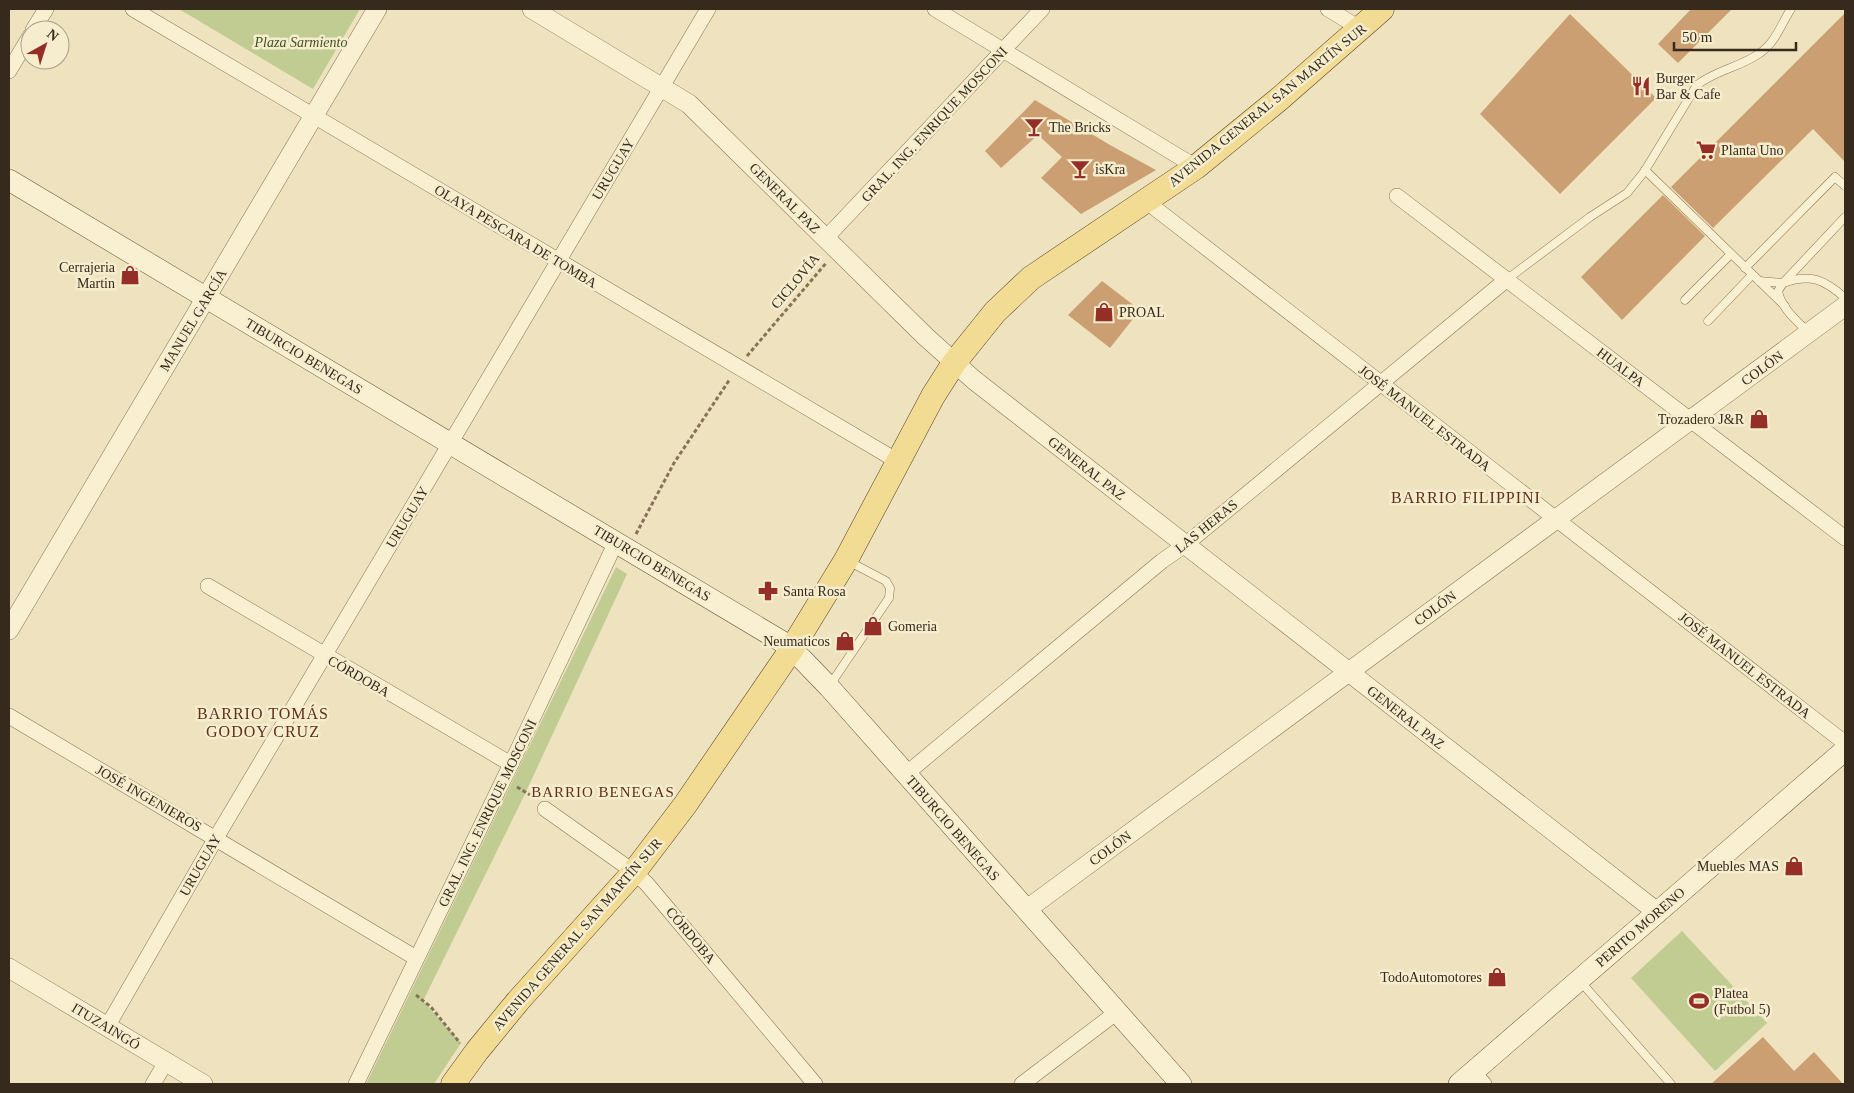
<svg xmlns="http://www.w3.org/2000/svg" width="1854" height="1093" viewBox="0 0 1854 1093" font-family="Georgia,serif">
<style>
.green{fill:#c1cc92}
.building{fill:#cc9f73}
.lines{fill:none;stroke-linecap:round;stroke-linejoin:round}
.service-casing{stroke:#867357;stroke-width:9}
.minor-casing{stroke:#867357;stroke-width:16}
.tertiary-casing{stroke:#867357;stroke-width:20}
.secondary-casing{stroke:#68543a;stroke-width:22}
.primary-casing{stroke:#53412b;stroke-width:25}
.path{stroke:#867357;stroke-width:3;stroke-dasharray:4 2.5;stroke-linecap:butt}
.service{stroke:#f9f0d1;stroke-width:8}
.minor{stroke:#f9f0d1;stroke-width:15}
.tertiary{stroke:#f9f0d1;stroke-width:19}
.secondary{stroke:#f9f0d1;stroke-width:21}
.primary{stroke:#f2dc94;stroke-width:24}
.labels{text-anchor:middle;stroke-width:5;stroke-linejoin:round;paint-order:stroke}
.park-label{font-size:14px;font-style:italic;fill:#425222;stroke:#f5edce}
.poi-label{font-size:14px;fill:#352a1c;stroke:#f5edce;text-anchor:start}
.street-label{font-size:14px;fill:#352a1c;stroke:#f5edce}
.neighbourhood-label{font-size:15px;letter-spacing:1px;fill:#622f1b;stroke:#f5edce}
.quarter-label{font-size:16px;letter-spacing:1px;fill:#622f1b;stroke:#f5edce}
</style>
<rect width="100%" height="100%" fill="#eee3be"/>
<g class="green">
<path d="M179,9H360L313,89Z"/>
<path d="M616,567L627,574L524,796L423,1001L461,1043L434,1084H366Z"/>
<path d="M1682,931L1767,1023L1715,1071L1631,978Z"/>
</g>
<g class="building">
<path d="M1691,9H1732L1678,63L1658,44Z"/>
<path d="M1845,13V162L1813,129L1713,228L1671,187Z"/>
<path d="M1570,14L1656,98L1560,194L1480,114Z"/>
<path d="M1035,100L1110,145L1156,170L1081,214L1041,178L1062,157L1038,135L1001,168L985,151Z"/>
<path d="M1663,195L1705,236L1622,320L1581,277Z"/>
<path d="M1102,281L1140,310L1110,348L1068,315Z"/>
<path d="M1763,1037L1794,1071L1814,1052L1843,1084H1711Z"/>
</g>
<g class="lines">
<defs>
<g id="service">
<path d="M1645,170L1785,306"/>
<path d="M1745,268L1835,177L1845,186"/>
<path d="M1506,280L1590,217L1627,193L1644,172L1697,85C1716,70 1741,67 1760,53C1776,42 1781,24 1791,9"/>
<path d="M1759,281L1783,283L1845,217"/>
<path d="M1685,300L1731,254"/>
<path d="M1708,321L1752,275"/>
<path d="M1808,332C1797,321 1781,308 1778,291L1783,283C1811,273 1825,280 1845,298"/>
<path d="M830,685L889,598L890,588L886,581L848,561"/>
<path d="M1580,981L1671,1084"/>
</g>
<g id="minor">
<path d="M133,9L899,462"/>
<path d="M935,9L1196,167"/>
<path d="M1328,9L1361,29"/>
<path d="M33,30L46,9"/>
<path d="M9,71L30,36"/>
<path d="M1397,196L1845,538"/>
<path d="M1147,202L1845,743"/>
<path d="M825,239L1042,9"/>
<path d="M208,586L511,764"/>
<path d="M9,716L416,958"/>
<path d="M906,774L1162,561L1185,545L1506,280"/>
<path d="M545,809L634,872L647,884L815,1084"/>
<path d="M107,1027L216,838L708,9"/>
<path d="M1473,1072L1484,1084"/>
<path d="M153,1084L166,1062"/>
<path d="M356,1084L511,764L616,542"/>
<path d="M1022,1084L1117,1012"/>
</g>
<g id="tertiary">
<path d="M532,9L689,104L926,337L974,380L1657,912"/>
<path d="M9,630L377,9"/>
<path d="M1026,910L1845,306"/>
<path d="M9,968L203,1084"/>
</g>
<g id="secondary">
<path d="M9,180L781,641L802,659L829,687L1181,1084"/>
<path d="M1459,1084L1845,750"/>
</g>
<path id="primary" d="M453,1084L477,1051L518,1001L634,872L685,805L791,650L846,560L933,396L954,363L995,312L1031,278L1196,167L1278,100L1382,9"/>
</defs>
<use href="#service" class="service-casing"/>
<use href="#minor" class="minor-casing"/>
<use href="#tertiary" class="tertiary-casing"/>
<use href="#secondary" class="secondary-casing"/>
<use href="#primary" class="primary-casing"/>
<g class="path">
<path d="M747,356L827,262"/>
<path d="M636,534L674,463L730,379"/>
<path d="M517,787L535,798"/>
<path d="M416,995L431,1007L460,1043"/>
</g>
<use href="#service" class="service"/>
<use href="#minor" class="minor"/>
<use href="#tertiary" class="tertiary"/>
<use href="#secondary" class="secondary"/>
<use href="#primary" class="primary"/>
</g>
<defs>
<symbol id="restaurant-bare" viewBox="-9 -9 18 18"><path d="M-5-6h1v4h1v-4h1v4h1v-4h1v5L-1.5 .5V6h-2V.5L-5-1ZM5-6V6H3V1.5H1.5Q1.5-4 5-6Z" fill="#952e27" stroke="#f5edce" stroke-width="2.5" paint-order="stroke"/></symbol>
<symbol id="bar-bare" viewBox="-9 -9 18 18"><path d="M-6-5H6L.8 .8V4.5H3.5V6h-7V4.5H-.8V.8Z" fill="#952e27" stroke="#f5edce" stroke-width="2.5" paint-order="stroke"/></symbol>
<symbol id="supermarket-bare" viewBox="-9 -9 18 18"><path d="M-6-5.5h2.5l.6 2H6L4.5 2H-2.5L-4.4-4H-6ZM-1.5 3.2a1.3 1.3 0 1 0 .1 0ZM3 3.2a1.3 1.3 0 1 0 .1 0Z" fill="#952e27" stroke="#f5edce" stroke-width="2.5" paint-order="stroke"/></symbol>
<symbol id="shop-bare" viewBox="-9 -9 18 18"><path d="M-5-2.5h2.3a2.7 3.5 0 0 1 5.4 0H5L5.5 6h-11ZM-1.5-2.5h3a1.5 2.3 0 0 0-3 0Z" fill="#952e27" stroke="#f5edce" stroke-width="2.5" paint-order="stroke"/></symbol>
<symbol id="pharmacy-bare" viewBox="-9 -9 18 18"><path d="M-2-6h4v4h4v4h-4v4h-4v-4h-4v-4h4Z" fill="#952e27" stroke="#f5edce" stroke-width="2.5" paint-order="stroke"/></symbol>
<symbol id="stadium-bare" viewBox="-9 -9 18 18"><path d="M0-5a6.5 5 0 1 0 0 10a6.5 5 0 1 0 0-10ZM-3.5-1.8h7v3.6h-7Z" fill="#952e27" stroke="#f5edce" stroke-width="2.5" paint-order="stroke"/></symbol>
</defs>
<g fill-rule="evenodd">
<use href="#restaurant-bare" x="1627" y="72" width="28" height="28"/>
<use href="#bar-bare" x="1020" y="113" width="28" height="28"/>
<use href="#supermarket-bare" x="1692" y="136" width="28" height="28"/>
<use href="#bar-bare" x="1066" y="155" width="28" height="28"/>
<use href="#shop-bare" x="116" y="261" width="28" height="28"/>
<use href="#shop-bare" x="1090" y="298" width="28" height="28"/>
<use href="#shop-bare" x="1745" y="405" width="28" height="28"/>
<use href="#pharmacy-bare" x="754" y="577" width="28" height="28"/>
<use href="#shop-bare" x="859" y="612" width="28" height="28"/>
<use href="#shop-bare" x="831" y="627" width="28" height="28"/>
<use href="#shop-bare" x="1780" y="852" width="28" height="28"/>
<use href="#shop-bare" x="1483" y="963" width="28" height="28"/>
<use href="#stadium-bare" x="1685" y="987" width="28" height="28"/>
</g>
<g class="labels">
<g class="park-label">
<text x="301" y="47">Plaza Sarmiento</text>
</g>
<g class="poi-label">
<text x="1656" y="83">Burger<tspan x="1656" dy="16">Bar &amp; Cafe</tspan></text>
<text x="1049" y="132">The Bricks</text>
<text x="1721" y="155">Planta Uno</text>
<text x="1095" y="174">isKra</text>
<text x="115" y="272" text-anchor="end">Cerrajeria<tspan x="115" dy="16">Martin</tspan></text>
<text x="1119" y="317">PROAL</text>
<text x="1744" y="424" text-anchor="end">Trozadero J&amp;R</text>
<text x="783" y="596">Santa Rosa</text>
<text x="888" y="631">Gomeria</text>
<text x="830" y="646" text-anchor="end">Neumaticos</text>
<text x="1779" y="871" text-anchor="end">Muebles MAS</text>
<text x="1482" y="982" text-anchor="end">TodoAutomotores</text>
<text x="1714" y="998">Platea<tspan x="1714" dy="16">(Futbol 5)</tspan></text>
</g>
<g class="street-label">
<text transform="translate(1267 105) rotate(-39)" y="5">AVENIDA GENERAL SAN MARTÍN SUR</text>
<text transform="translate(934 124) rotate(-47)" y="5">GRAL. ING. ENRIQUE MOSCONI</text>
<text transform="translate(613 169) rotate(-59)" y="5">URUGUAY</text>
<text transform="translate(785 198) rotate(45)" y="5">GENERAL PAZ</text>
<text transform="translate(516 236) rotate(31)" y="5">OLAYA PESCARA DE TOMBA</text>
<text transform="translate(795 281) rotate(-50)" y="5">CICLOVÍA</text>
<text transform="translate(193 320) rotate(-59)" y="5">MANUEL GARCÍA</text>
<text transform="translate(304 356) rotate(31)" y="5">TIBURCIO BENEGAS</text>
<text transform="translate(1621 367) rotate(37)" y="5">HUALPA</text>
<text transform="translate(1762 368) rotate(-36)" y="5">COLÓN</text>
<text transform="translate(1425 418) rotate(38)" y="5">JOSÉ MANUEL ESTRADA</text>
<text transform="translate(1087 468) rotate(38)" y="5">GENERAL PAZ</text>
<text transform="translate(407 517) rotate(-59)" y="5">URUGUAY</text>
<text transform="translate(1206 526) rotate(-39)" y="5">LAS HERAS</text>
<text transform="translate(652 563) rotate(31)" y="5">TIBURCIO BENEGAS</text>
<text transform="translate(1435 608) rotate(-36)" y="5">COLÓN</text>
<text transform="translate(1745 665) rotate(38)" y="5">JOSÉ MANUEL ESTRADA</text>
<text transform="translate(359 676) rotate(30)" y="5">CÓRDOBA</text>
<text transform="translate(1406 717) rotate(38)" y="5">GENERAL PAZ</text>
<text transform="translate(149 798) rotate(30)" y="5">JOSÉ INGENIEROS</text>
<text transform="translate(487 813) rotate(-64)" y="5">GRAL. ING. ENRIQUE MOSCONI</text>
<text transform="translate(953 828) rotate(49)" y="5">TIBURCIO BENEGAS</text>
<text transform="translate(1110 848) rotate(-36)" y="5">COLÓN</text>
<text transform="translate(200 865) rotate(-60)" y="5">URUGUAY</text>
<text transform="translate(1640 927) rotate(-41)" y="5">PERITO MORENO</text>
<text transform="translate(577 934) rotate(-49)" y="5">AVENIDA GENERAL SAN MARTÍN SUR</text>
<text transform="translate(691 935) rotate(50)" y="5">CÓRDOBA</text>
<text transform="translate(106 1026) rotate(31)" y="5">ITUZAINGÓ</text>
</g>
<g class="neighbourhood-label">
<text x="603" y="797">BARRIO BENEGAS</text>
</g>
<g class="quarter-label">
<text x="1466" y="503">BARRIO FILIPPINI</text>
<text x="263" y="719">BARRIO TOMÁS<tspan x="263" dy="18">GODOY CRUZ</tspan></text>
</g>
</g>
<rect width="1854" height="1093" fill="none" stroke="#352a1c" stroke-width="20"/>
<g transform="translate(45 45) rotate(39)"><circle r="24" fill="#f5edce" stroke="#a89f87"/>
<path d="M0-4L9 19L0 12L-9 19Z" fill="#952e27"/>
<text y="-8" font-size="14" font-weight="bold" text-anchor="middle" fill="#352a1c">N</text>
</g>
<path d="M1674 42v8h122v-8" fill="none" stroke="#352a1c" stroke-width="2.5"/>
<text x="1682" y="42" font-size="15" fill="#352a1c" stroke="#f5edce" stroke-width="4" paint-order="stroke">50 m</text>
</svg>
